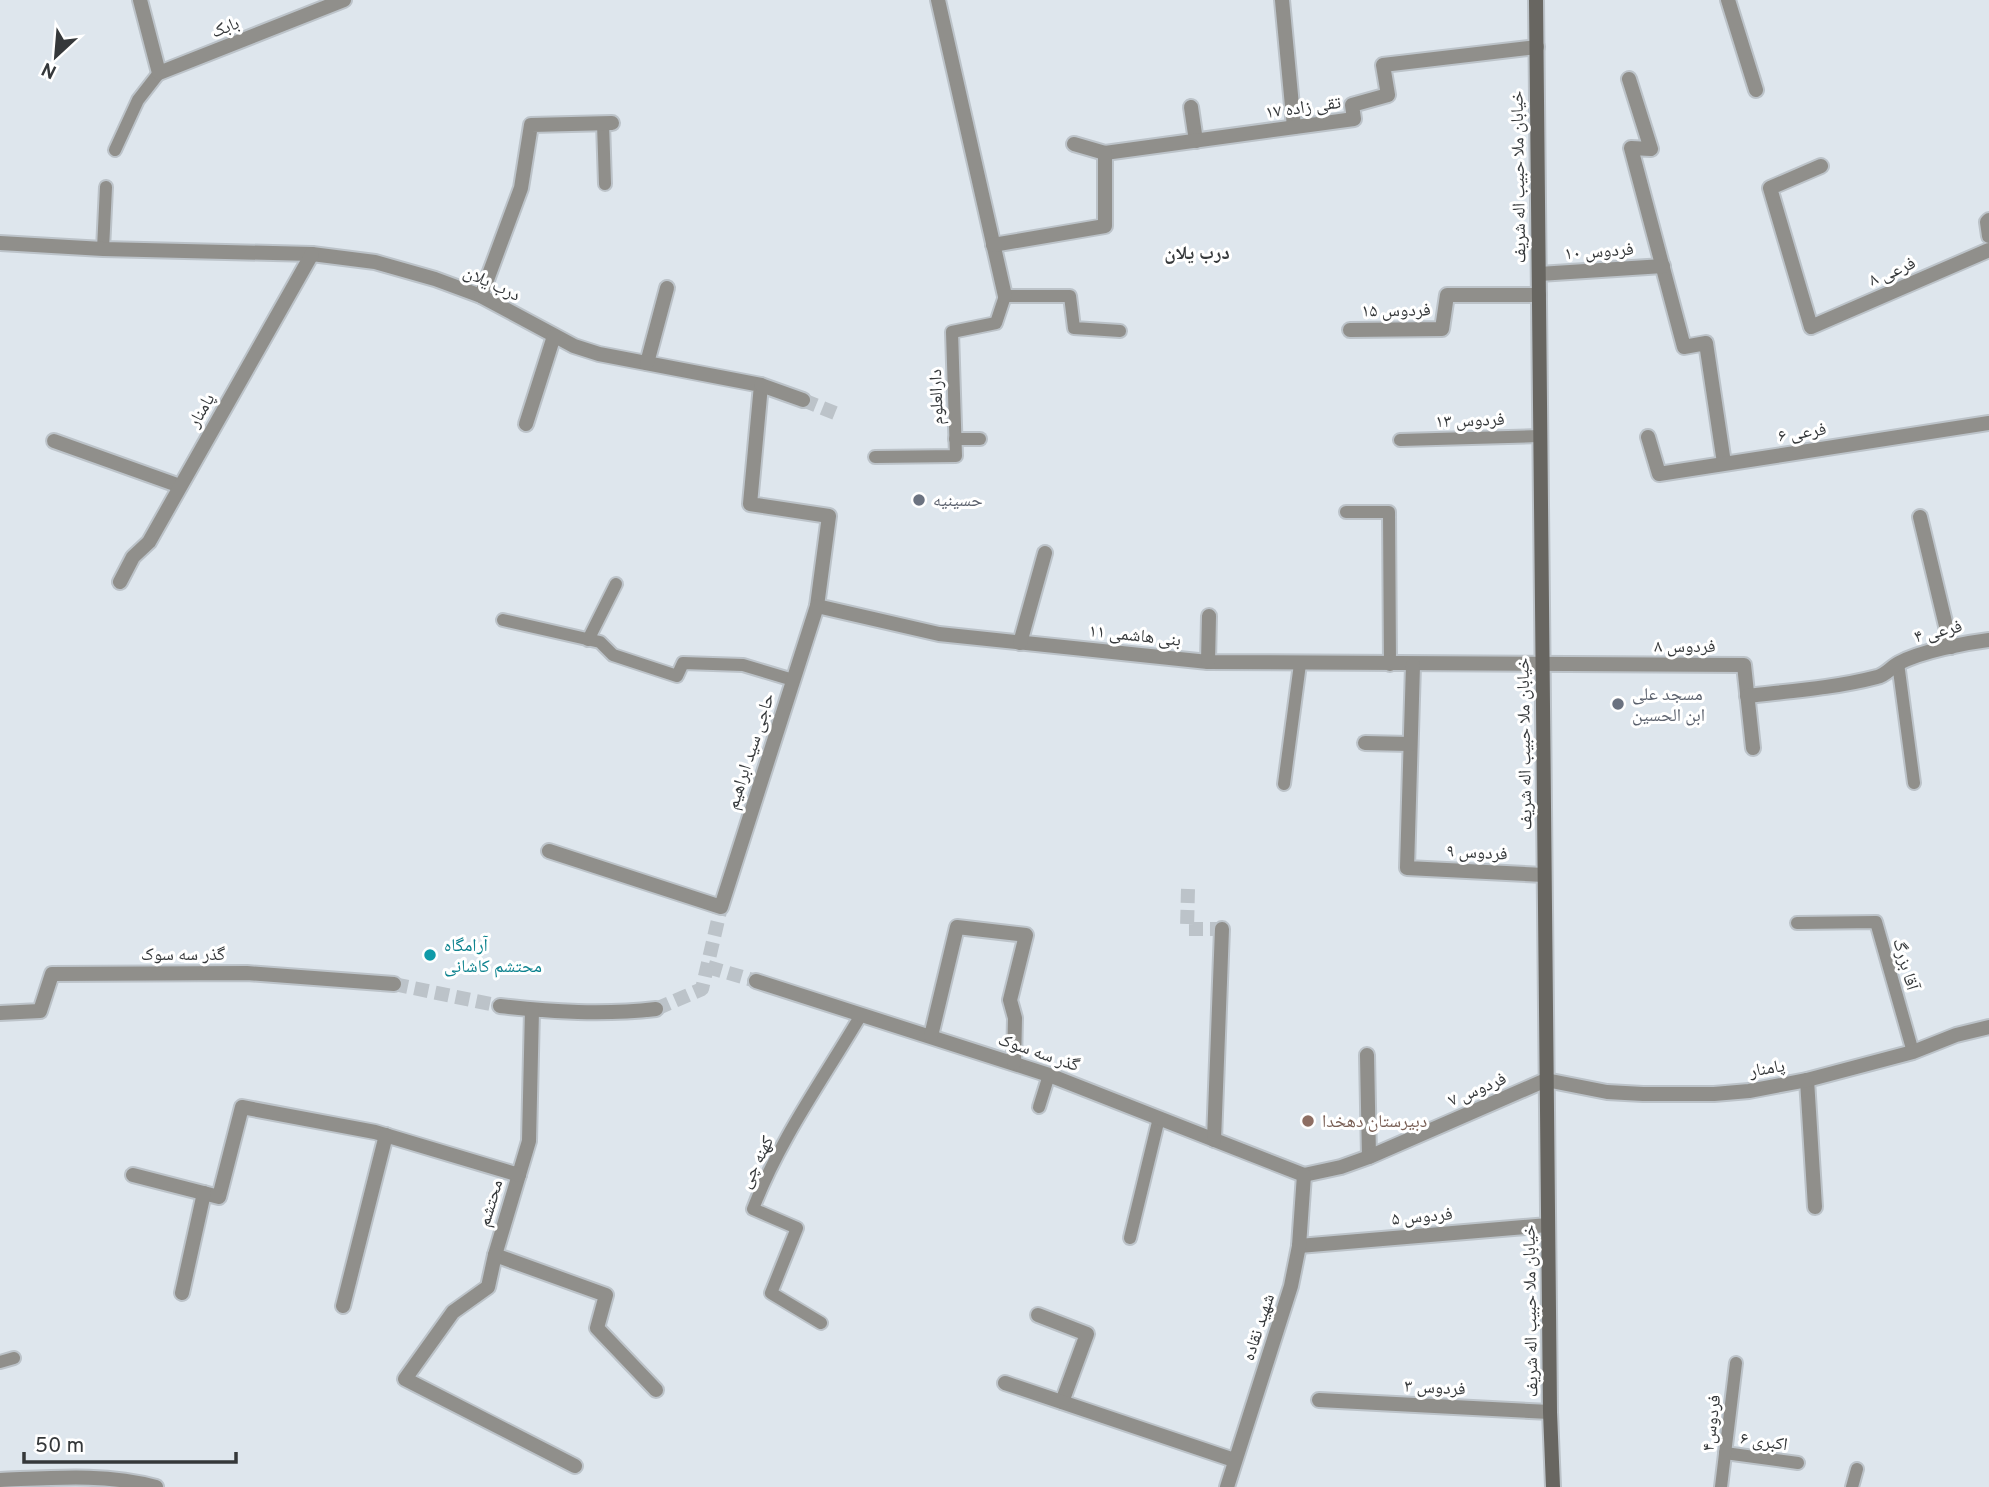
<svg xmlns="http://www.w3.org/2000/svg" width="1989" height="1487" viewBox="0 0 1989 1487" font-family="Overpass,'Noto Naskh Arabic',sans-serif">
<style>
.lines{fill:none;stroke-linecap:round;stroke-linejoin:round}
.minor-tunnel{stroke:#bcc3c9;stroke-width:14;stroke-dasharray:14 7;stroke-linecap:butt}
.service-casing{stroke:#bcc3c9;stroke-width:16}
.minor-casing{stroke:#bcc3c9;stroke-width:18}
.secondary-casing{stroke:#bcc3c9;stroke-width:18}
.service{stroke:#908f8b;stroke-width:12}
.minor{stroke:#908f8b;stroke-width:14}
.secondary{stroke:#686661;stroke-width:14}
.worship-dot{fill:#6b7280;stroke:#fff;stroke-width:2.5}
.culture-dot{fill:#0f9aa8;stroke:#fff;stroke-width:2.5}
.education-dot{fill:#8d6e63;stroke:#fff;stroke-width:2.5}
.labels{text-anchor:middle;stroke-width:6;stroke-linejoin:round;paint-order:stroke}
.street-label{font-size:18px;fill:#35383a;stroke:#fff}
.worship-label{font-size:18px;fill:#5b616d;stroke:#fff;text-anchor:start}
.culture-label{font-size:18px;fill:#0d838f;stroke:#fff;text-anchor:start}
.education-label{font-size:18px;fill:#785e54;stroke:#fff;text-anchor:start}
.neighbourhood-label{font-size:19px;font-weight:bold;fill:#35383a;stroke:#fff}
</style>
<rect width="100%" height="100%" fill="#dee6ed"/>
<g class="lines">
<g class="minor-tunnel">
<path d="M803,400L835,413"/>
<path d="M1188,889L1187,929H1222"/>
<path d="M708,967L756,981"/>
<path d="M394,984L500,1006"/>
<path d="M656,1009L702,989L721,907"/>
</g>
<defs>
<g id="service">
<path d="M603,123L605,184"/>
<path d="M115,150L138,100L159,73"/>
<path d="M103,249L106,187"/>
<path d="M955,439H980"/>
<path d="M1400,440L1540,436"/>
<path d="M875,457L956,456L952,332L996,323L1005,296H1070L1074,328L1120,331"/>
<path d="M1346,512H1389L1390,665"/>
<path d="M503,620L600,642L613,655L677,676L683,663L743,665L793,680"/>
<path d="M588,640L616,584"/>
<path d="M1898,663L1914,783"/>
<path d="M1284,784L1300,664"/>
<path d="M1797,923L1876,922L1913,1052"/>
<path d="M1039,1107L1049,1075"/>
<path d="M1130,1238L1159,1118"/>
<path d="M821,1323L771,1293L797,1228L753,1209C779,1140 824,1078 861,1015"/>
<path d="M0,1362L14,1358"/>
<path d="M1725,1453L1798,1463"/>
<path d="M1721,1487L1736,1363"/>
<path d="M1852,1487L1857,1469"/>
</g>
<g id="minor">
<path d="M140,0L159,73L344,0"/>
<path d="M938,0L1005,296"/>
<path d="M1282,0L1294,127"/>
<path d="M1728,0L1756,90"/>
<path d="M1629,79L1651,149L1631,148L1684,347L1706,343L1724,463"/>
<path d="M1191,107L1196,141"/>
<path d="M1074,144L1105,153L1354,119L1352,105L1388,95L1383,65L1537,47"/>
<path d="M1821,166L1770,188L1811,327L1989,250"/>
<path d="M1989,220L1987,222L1989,236"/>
<path d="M0,243L103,249L312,254L375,262L435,279L481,296L574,346L599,354L761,385L750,504L829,516L817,606L939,634L1208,662L1744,665L1753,748"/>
<path d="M993,245L1105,226V153"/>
<path d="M1539,274L1663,266"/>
<path d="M481,296L521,188L531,125L612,123"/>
<path d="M1350,330L1442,329L1447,295H1539"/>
<path d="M647,363L667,288"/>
<path d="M761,385L803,400"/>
<path d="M526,424L554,336"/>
<path d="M1648,437L1659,474L1989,423"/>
<path d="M54,441L180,486"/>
<path d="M1920,517L1951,647"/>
<path d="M120,582L133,557L149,542L312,254"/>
<path d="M1020,643L1045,553"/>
<path d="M1208,662L1209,616"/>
<path d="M1413,665L1407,868L1544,875"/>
<path d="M1747,696C1790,691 1835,688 1877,677C1886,675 1891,667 1899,663C1922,651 1964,643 1989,640"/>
<path d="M1365,743L1410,744"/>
<path d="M549,851L721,907L817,606"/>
<path d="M756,981L1049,1075L1304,1175"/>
<path d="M500,1006C553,1012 603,1015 656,1009"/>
<path d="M532,1010L529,1141L495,1255L606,1295L597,1328L656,1390"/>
<path d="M0,1013L40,1011L52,974L247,973L394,984"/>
<path d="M931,1036L957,927L1026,935L1010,1000L1015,1018L1014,1063"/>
<path d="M1367,1055L1369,1157"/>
<path d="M1807,1080L1815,1207"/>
<path d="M1214,1140L1222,929"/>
<path d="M133,1175L219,1197L242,1107L375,1132L519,1175"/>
<path d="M1304,1175L1341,1167L1369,1157L1546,1080L1607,1092L1643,1094H1714L1749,1091L1807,1080L1913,1052L1956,1035L1989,1027"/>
<path d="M1299,1246L1548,1225"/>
<path d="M495,1255L488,1287L453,1312L405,1379L575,1466"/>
<path d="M182,1293L204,1193"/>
<path d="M343,1306L386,1135"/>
<path d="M1038,1315L1087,1334L1062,1402"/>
<path d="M1005,1383L1234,1460"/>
<path d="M1319,1400L1550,1412"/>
<path d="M0,1480C51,1478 106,1473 156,1487"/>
<path d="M1227,1487L1291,1286L1299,1246L1304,1175"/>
</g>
<path id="secondary" d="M1536,0L1550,1412L1553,1487"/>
</defs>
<use href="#service" class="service-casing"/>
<use href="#minor" class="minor-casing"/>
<use href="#secondary" class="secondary-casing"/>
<use href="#service" class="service"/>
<use href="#minor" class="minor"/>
<use href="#secondary" class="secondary"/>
</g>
<g class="worship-dot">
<circle cx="919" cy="500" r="7"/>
<circle cx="1618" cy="704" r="7"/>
</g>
<circle class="culture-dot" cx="430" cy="955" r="7"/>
<circle class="education-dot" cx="1308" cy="1121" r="7"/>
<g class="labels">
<g class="street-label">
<text transform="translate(225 27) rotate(-21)" y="6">بابک</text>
<text transform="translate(1303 107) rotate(-8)" y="6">تقی زاده ۱۷</text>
<text transform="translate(1518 177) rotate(-91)" y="6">خیابان ملا حبیب اله شریف</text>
<text transform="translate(1599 251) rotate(-4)" y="6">فردوس ۱۰</text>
<text transform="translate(1892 271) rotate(-23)" y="6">فرعی ۸</text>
<text transform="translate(492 283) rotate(25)" y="6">درب یلان</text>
<text transform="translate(1396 310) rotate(-1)" y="6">فردوس ۱۵</text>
<text transform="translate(936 397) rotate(-92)" y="6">دارالعلوم</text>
<text transform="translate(201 410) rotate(-60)" y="6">پامنار</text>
<text transform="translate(1470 420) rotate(-2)" y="6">فردوس ۱۳</text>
<text transform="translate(1802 432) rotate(-9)" y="6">فرعی ۶</text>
<text transform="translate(1938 631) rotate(-14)" y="6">فرعی ۴</text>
<text transform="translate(1135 635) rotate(6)" y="6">بنی هاشمی ۱۱</text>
<text x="1685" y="652">فردوس ۸</text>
<text transform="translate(1524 744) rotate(-91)" y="6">خیابان ملا حبیب اله شریف</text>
<text transform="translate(750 751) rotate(-72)" y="6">حاجی سید ابراهیم</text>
<text transform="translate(1477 852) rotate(3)" y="6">فردوس ۹</text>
<text x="183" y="960">گذر سه سوک</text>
<text transform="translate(1906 964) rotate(74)" y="6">آقا بزرگ</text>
<text transform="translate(1039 1052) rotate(19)" y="6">گذر سه سوک</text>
<text transform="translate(1767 1068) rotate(-10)" y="6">پامنار</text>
<text transform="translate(1477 1089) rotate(-23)" y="6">فردوس ۷</text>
<text transform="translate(756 1162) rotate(-63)" y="6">کهنه چی</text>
<text transform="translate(490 1203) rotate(-73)" y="6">محتشم</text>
<text transform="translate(1422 1216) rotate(-5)" y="6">فردوس ۵</text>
<text transform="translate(1530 1311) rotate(-91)" y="6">خیابان ملا حبیب اله شریف</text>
<text transform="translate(1258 1327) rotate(-72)" y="6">شهید نقاده</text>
<text transform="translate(1435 1387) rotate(3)" y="6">فردوس ۳</text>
<text transform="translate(1711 1423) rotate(-83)" y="6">فردوس۴</text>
<text transform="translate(1764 1441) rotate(8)" y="6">اکبری ۶</text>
</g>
<g class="worship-label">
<text x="933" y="506">حسینیه</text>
<text x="1632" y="700">مسجد علی<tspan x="1632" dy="21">ابن الحسین</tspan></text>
</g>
<g class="culture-label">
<text x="444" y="951">آرامگاه<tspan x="444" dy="21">محتشم کاشانی</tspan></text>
</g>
<g class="education-label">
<text x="1322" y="1127">دبیرستان دهخدا</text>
</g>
<g class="neighbourhood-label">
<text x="1197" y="259">درب یلان</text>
</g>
</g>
<g transform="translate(56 56) rotate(206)" stroke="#ffffff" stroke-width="5" paint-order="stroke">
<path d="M0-5L12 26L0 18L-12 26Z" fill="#35383a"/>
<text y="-10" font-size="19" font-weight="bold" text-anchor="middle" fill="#35383a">N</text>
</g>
<path d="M24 1452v10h212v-10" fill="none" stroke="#35383a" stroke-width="3.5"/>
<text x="35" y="1452" font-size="21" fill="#35383a" stroke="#ffffff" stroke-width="5" paint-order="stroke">50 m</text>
</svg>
